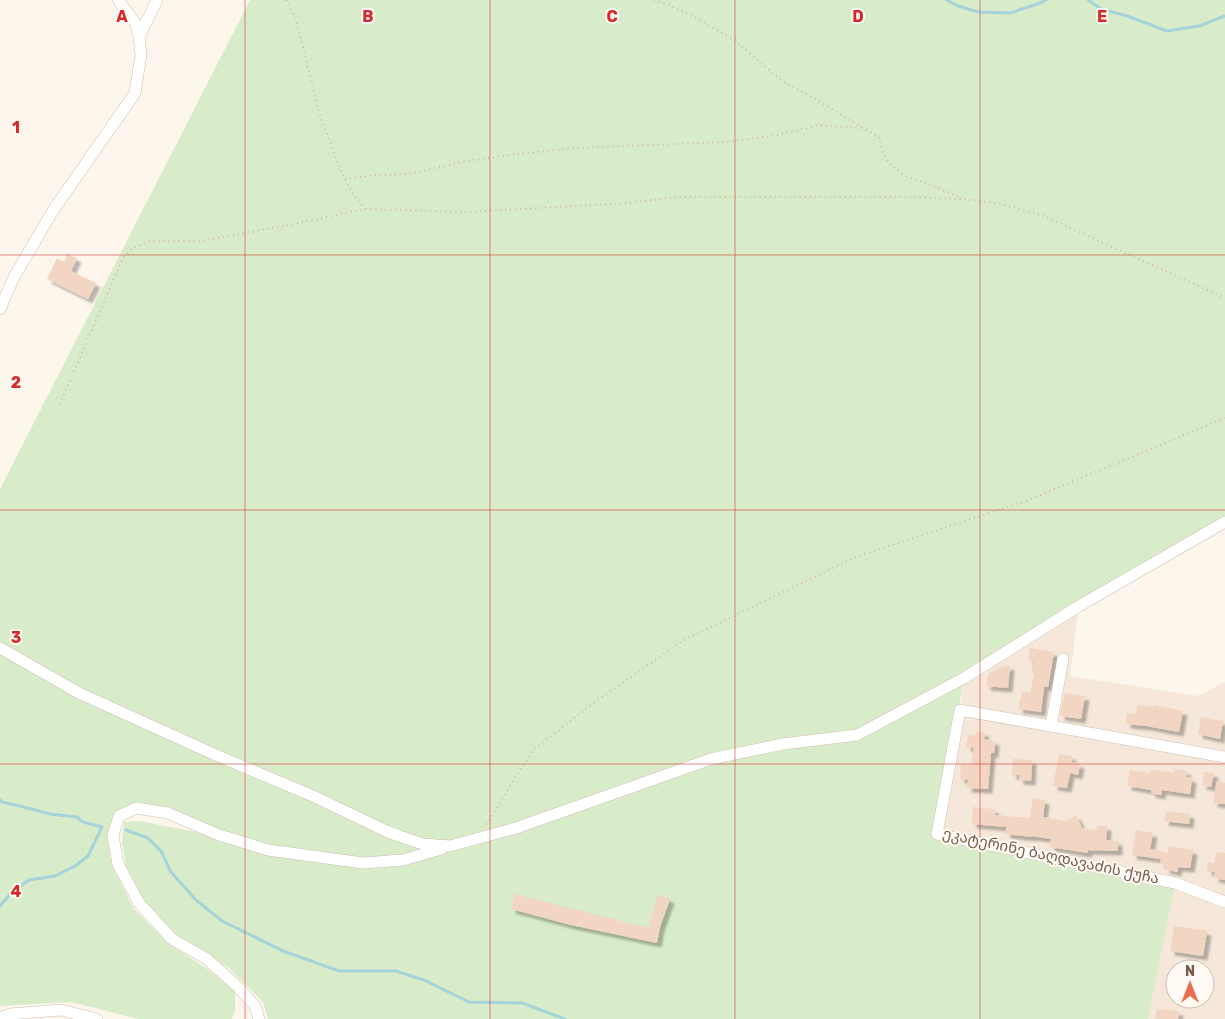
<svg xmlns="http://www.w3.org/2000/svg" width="1225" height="1019" viewBox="0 0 1225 1019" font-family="Rubik,'Noto Sans Georgian',sans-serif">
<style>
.residential{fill:#f5e8da;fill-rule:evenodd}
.green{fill:#d8ecc9}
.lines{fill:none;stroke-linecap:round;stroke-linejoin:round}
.stream{stroke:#a5d3da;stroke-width:3}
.building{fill:#f3d5c3;filter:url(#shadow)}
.minor-casing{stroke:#d1beb0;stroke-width:12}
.path{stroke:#d9b8a5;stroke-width:2;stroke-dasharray:1 4;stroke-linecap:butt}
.minor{stroke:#fff;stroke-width:11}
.grid{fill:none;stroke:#d62828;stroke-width:1;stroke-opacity:0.55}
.labels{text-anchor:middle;stroke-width:4;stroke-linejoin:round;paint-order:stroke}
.street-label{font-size:15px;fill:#7a5c4d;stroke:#fffaf3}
.grid-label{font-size:16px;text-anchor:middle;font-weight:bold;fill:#d62828;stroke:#fffaf3;stroke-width:4;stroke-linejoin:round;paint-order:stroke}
</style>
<defs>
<filter id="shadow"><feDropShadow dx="4.5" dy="4.5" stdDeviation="1" flood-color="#0004"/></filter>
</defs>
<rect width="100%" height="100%" fill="#fdf6ec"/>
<path class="residential" d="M1079,606L1070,676L1198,696L1225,682V1019H1148L1174,883L937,834L960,710L964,678ZM1175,969H1205V999H1175Z"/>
<path class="green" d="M250,0H1225V522L964,678L937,833L1175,883L1148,1019H268L263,1002L229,968L178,936L143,903L126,867L122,842L124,822L141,821L169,827L216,835L175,813L134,803L112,819L107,837L112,866L134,909L169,944L209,970L235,992V1010L232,1019H138L71,1002L0,1006V489Z"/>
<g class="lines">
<g class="stream">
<path d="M947,0L958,6L978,12L1010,13L1040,3L1046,0"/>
<path d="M1088,0L1101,9L1127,16L1167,31L1199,26L1225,16"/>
<path d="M0,800L2,802L24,807L50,814L77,817L83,822L102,827L88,856L75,866L55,876L29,880L11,893L0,906"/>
<path d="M126,830L148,838L161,851L171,872L196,900L222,921L283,951L339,971H396L424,980L469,1002L522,1003L565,1019"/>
</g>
</g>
<g class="building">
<path d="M67,254L77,258L71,271L96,283L88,299L47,279L57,258L64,262Z"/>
<path d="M1030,648L1054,652L1048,687H1044L1041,712L1018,709L1022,692L1030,693L1034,674L1031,673L1034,661L1028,660Z"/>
<path d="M1010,665L1008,688L986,686L988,674L1001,667Z"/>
<path d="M1065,693L1085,696L1081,719L1060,716Z"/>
<path d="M1137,705L1154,707V705L1183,711L1179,732L1146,726L1126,724L1127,713L1136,714Z"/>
<path d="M1201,717L1223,721L1220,739L1198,734Z"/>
<path d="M977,731L985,732L984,739L995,741L994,753H991L988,789L967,788L968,780L960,779L961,764L971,765L974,748L966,747L968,735L976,736Z"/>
<path d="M1059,754L1072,756L1071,762L1080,764L1078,775L1070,773L1067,788L1053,786Z"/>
<path d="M1013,759L1032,760L1031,781L1019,780V775H1012Z"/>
<path d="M1151,769L1174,773L1175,769L1187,771L1186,777L1192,778L1190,794L1162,790L1161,795L1151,793V790L1127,786L1130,770L1150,773Z"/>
<path d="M1204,772L1214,773L1211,787L1202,785Z"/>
<path d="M1217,781L1225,783V804L1213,803Z"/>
<path d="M1033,798L1045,800L1043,817L1065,821L1076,815L1082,828L1097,830V826H1107L1106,840L1118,841V851L1088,850V853L1050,847L1051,839L1032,836V837L1006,834V827L972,824L973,807L995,809V815L1030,818Z"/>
<path d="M1166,811L1190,814L1189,824L1164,821Z"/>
<path d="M1136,830L1153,833L1150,849L1168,853L1169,846L1193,850L1190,868L1178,867L1177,872L1165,869L1166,865L1160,864L1161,859L1132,855Z"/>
<path d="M1216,852L1225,853V880L1214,878L1215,872L1207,871L1208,862L1214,863Z"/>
<path d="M514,894L648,928L658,894L670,899L660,927L657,943L571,925L511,909Z"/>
<path d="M1174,926L1207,931L1203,956L1170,951Z"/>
<path d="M1157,1009L1179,1011L1178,1019H1155Z"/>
</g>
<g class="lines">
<defs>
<g id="minor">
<path d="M139,37L157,0"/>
<path d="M0,309L14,277L54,209L135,93L141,55L139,37L136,24L118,0"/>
<path d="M0,648L79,693L218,756L313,796L386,831L399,836L423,844L450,846L516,828L711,759L783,744L857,735L964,678L1079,606L1225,522"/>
<path d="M1051,726L1063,659"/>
<path d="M1225,757L960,710L937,834L1175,883L1225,902"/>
<path d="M0,1018L10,1014L61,1010L97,1019"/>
<path d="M259,1019L255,1006L239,988L207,959L172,939L139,903L118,864L113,836L119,816L136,808L168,813L219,835L268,850L363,863L403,860L441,849"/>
</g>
</defs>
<use href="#minor" class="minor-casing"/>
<g class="path">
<path d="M286,0L296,19L320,116L341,171L352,193L365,209"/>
<path d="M654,0L669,5L698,19L736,41L782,81L810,96L880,138L881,149L888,162L903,175L929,184L962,198"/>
<path d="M345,179L376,175L408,174L473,160L517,154L576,148L726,142L778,135L819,125L864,128"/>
<path d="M60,404L123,258L133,248L150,241H201L289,225L365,209L466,212L630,203L676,197H915L962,199L997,203L1042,215L1225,298"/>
<path d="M486,824L488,823L511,784L534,749L595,702L682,641L858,556L1026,501L1225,418"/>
</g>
<use href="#minor" class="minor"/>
</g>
<path class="grid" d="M245,0V1019M490,0V1019M735,0V1019M980,0V1019M0,255H1225M0,510H1225M0,764H1225"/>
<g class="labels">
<g class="street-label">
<text transform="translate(1051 856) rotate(12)" y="5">ეკატერინე ბაღდავაძის ქუჩა</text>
</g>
</g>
<g class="grid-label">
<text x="122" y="22">A</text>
<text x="368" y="22">B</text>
<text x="612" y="22">C</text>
<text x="858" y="22">D</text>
<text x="1102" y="22">E</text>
<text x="16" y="133">1</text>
<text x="16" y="388">2</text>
<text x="16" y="643">3</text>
<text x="16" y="897">4</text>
</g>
<g transform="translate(1190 984)"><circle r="24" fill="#fffaf3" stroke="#cabbb1"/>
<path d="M0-4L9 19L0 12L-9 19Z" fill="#e76f51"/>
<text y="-8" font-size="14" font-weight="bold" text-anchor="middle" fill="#7a5c4d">N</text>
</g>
</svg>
